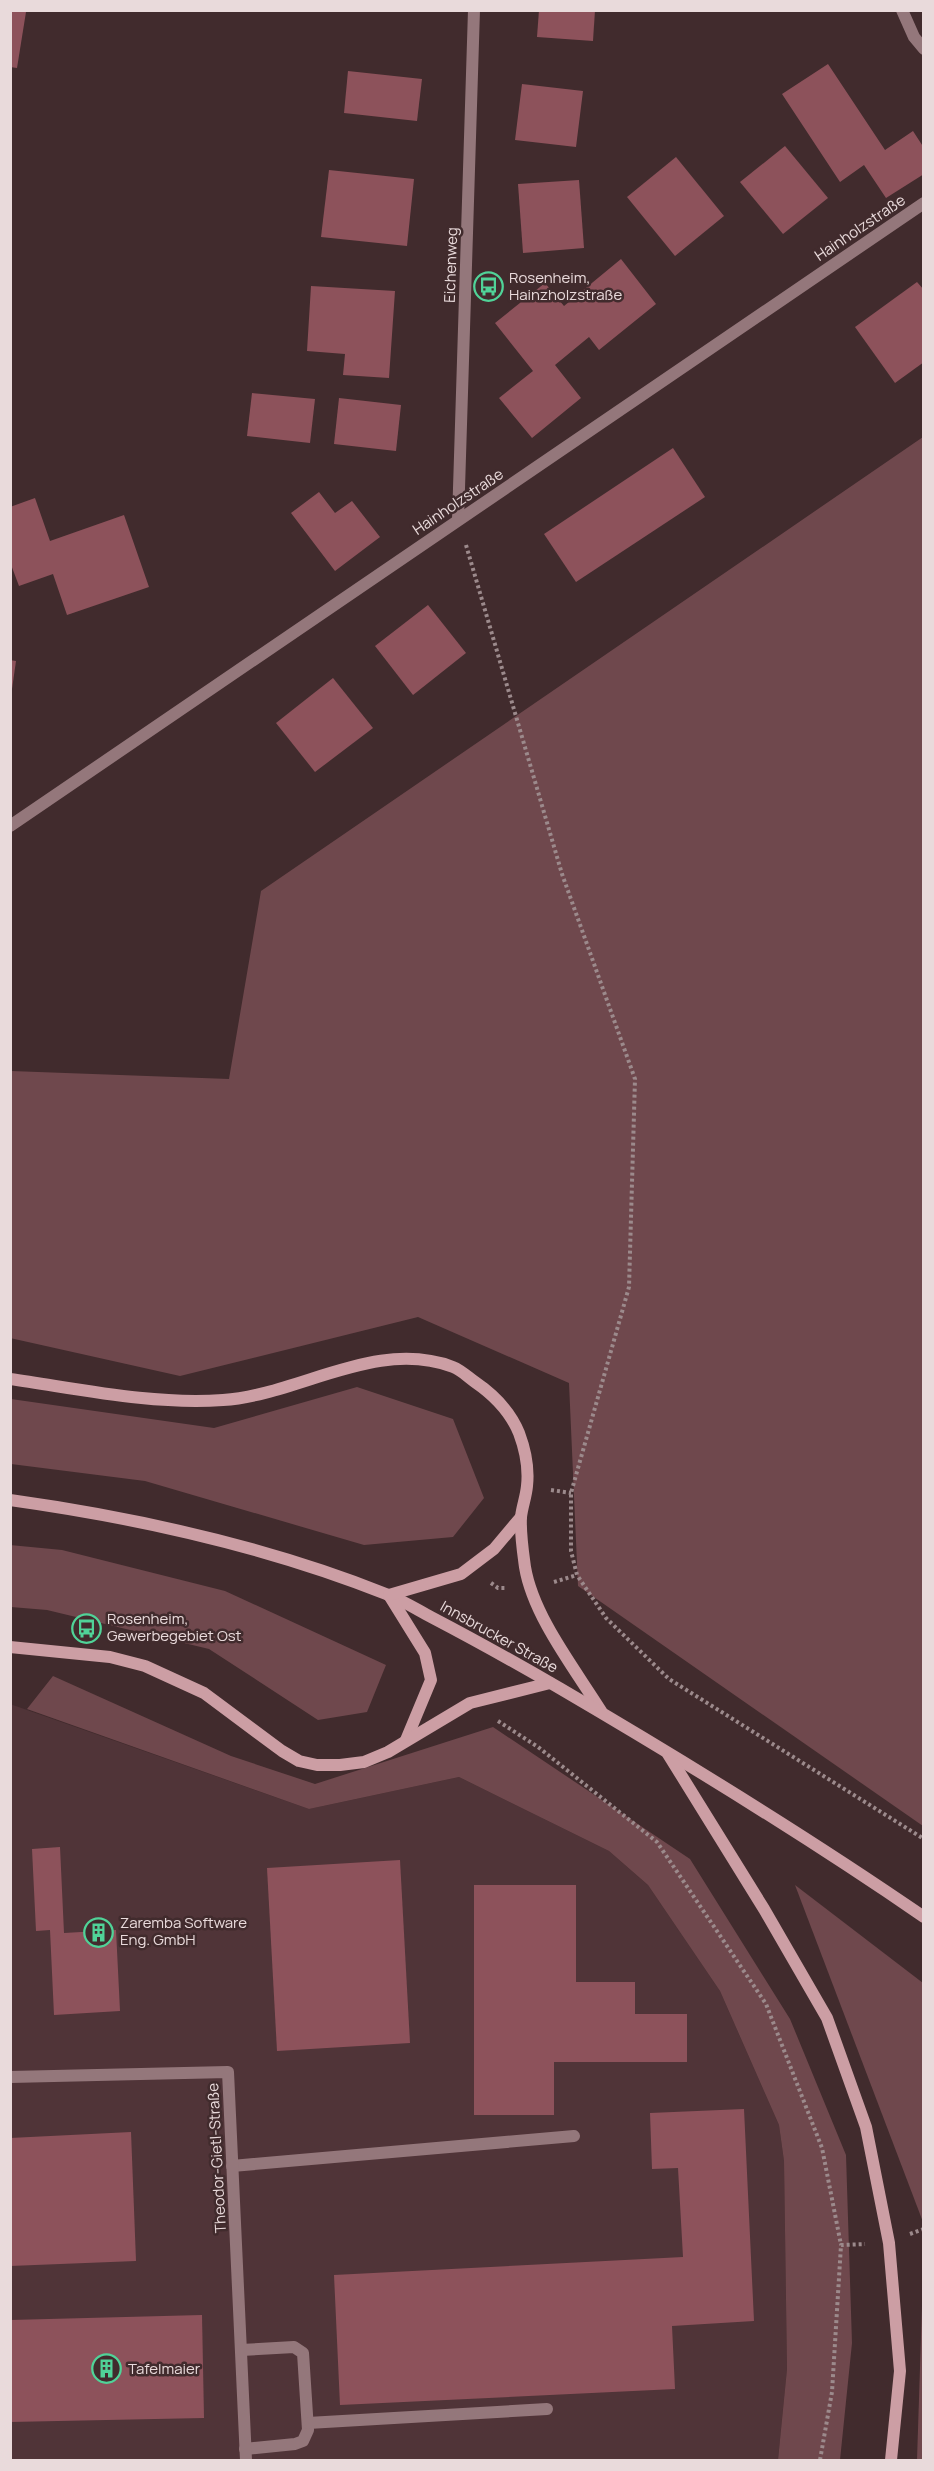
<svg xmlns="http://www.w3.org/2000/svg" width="934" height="2471" viewBox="0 0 934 2471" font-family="Manrope,sans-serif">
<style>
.built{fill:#503438}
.green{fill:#6f484d}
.building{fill:#8d525b}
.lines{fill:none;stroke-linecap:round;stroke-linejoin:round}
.path{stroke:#9c8a8c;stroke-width:4;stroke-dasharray:3 3;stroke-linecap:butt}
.service{stroke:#94777b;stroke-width:12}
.minor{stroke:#94777b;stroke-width:12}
.secondary{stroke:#cc9ea4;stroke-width:12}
.labels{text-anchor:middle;stroke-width:5;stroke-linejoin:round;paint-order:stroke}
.street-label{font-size:15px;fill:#e9dadb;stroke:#412b2d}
.poi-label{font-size:15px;fill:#e9dadb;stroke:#412b2d;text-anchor:start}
</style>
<rect width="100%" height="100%" fill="#412b2d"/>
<path class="built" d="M10,1704L309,1809L459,1777L609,1851L648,1885L720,1991L779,2125L784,2161L787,2369L778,2460H11Z"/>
<g class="green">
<path d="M923,437V1826L578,1586L569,1383L418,1317L180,1376L10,1338L11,1071L229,1079L261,891Z"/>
<path d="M357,1387L453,1419L484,1498L453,1537L364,1545L145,1481L11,1464V1399L214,1428Z"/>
<path d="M10,1545L62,1550L225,1591L386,1665L367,1712L318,1720L209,1649L47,1610L11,1607Z"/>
<path d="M53,1676L231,1756L315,1784L493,1727L690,1859L790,2019L846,2155L852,2343L840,2460H778L787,2369L784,2161L779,2125L720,1991L648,1885L609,1851L459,1777L309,1809L27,1709Z"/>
<path d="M795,1885L923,1983V2222Z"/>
<path d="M923,2275L924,2460H917Z"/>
</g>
<g class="building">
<path d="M10,10L26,12L17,68L10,67Z"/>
<path d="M539,10H595L593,41L537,37Z"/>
<path d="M828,64L885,150L913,131L924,148V174L886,198L864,165L840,182L782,94Z"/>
<path d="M348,71L422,79L417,121L344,113Z"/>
<path d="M522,84L583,91L576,147L515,140Z"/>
<path d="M785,146L828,198L783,234L740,182Z"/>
<path d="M676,157L724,216L675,256L627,197Z"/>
<path d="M329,170L414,179L407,246L321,237Z"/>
<path d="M579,180L584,248L523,253L518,184Z"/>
<path d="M621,259L656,304L599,350L589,337L555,365L581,398L532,438L499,398L533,371L495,323L545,283L564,306Z"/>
<path d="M917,282L924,290V362L895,383L855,327Z"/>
<path d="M311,286L395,291L389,378L343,375L345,354L307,351Z"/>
<path d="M252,393L315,399L310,443L247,436Z"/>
<path d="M339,398L401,405L396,451L334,444Z"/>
<path d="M673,448L705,497L576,582L544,534Z"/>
<path d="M319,492L335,513L352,501L380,537L335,571L291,513Z"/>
<path d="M35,498L50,541L124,515L149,587L67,615L53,574L19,586L10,562V507Z"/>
<path d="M428,605L466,653L413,695L375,646Z"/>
<path d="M10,660L16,661L12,689H10Z"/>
<path d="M333,678L373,728L315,772L276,723Z"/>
<path d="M60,1847L64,1933L116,1930L120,2011L54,2015L50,1930L36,1931L32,1849Z"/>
<path d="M400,1860L410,2043L277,2051L267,1868Z"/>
<path d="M474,1885H576V1982H635V2014H687V2062H554V2115H474Z"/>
<path d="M744,2109L754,2321L672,2326L675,2389L340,2405L334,2275L683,2257L678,2168L652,2169L650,2113Z"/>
<path d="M131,2132L136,2261L10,2266V2138Z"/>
<path d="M202,2315L204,2418L10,2422V2320Z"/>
</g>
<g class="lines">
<g class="path">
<path d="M466,545L562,874L635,1079L629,1287L571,1493V1551L577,1575L606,1618L669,1679L924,1839"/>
<path d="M551,1490L571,1493"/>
<path d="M554,1582L577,1575"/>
<path d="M491,1583L498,1588H506"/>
<path d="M498,1721L538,1747L657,1842L766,2004L822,2148L841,2245"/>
<path d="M910,2234L924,2229"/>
<path d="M820,2460L832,2392L841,2245L865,2244"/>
</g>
<g class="service">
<path d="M232,2166L574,2136"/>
<path d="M241,2350L294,2347L303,2353L308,2430L303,2441L295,2444L245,2449"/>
<path d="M308,2423L547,2409"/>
</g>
<g class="minor">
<path d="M902,10L914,37L924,49"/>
<path d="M458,520L474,10"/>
<path d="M10,826L924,203"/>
<path d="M10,2077L228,2072L246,2460"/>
</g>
<g class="secondary">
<path d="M10,1379C80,1389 152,1405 223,1400C299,1395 376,1338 453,1367C461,1370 468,1377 475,1382C494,1395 510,1411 519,1433C525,1449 529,1468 527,1486C526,1497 522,1507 521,1517C520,1533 523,1552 525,1567C533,1616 575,1669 601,1711"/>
<path d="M10,1500C139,1518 265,1546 386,1594C402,1600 416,1609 431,1617C475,1640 518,1664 561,1689C684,1761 806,1836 924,1917"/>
<path d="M389,1595L425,1653L431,1680L406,1740"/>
<path d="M389,1595L461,1574L494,1549L521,1517"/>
<path d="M10,1647L110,1657L145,1666L204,1693L282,1751L299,1761L317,1765H340L364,1762L388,1752L470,1703L550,1683"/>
<path d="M668,1754L764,1909L827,2018L866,2127L889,2243L900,2371L891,2460"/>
</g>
</g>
<defs>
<symbol id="bus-ring" viewBox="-11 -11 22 22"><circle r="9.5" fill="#412b2d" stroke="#50d398" stroke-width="1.5"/><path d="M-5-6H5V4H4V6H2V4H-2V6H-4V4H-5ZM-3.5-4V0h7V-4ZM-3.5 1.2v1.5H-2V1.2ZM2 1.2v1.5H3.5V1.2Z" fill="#50d398"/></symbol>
<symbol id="building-ring" viewBox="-11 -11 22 22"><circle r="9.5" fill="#412b2d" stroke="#50d398" stroke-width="1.5"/><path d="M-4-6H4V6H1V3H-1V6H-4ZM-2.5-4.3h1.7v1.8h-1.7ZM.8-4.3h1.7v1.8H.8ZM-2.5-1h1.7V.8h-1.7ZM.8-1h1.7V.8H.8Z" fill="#50d398"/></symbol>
</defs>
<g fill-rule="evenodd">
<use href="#bus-ring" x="472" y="270" width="33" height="33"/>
<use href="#bus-ring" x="70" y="1612" width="33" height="33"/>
<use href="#building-ring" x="82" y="1916" width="33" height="33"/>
<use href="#building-ring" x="90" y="2352" width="33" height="33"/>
</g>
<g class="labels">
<g class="street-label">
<text transform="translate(860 228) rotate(-34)" y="5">Hainholzstraße</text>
<text transform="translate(451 265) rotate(-88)" y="5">Eichenweg</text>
<text transform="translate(458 502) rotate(-34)" y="5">Hainholzstraße</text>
<text transform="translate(499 1637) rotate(29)" y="5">Innsbrucker Straße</text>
<text transform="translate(217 2158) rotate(-93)" y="5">Theodor-Gietl-Straße</text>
</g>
<g class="poi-label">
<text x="509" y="283">Rosenheim,<tspan x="509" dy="17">Hainzholzstraße</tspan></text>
<text x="107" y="1624">Rosenheim,<tspan x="107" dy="17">Gewerbegebiet Ost</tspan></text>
<text x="120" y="1928">Zaremba Software<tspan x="120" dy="17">Eng. GmbH</tspan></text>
<text x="128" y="2374">Tafelmaier</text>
</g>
</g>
<rect width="934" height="2471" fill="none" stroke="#e9dadb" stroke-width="24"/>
</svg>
